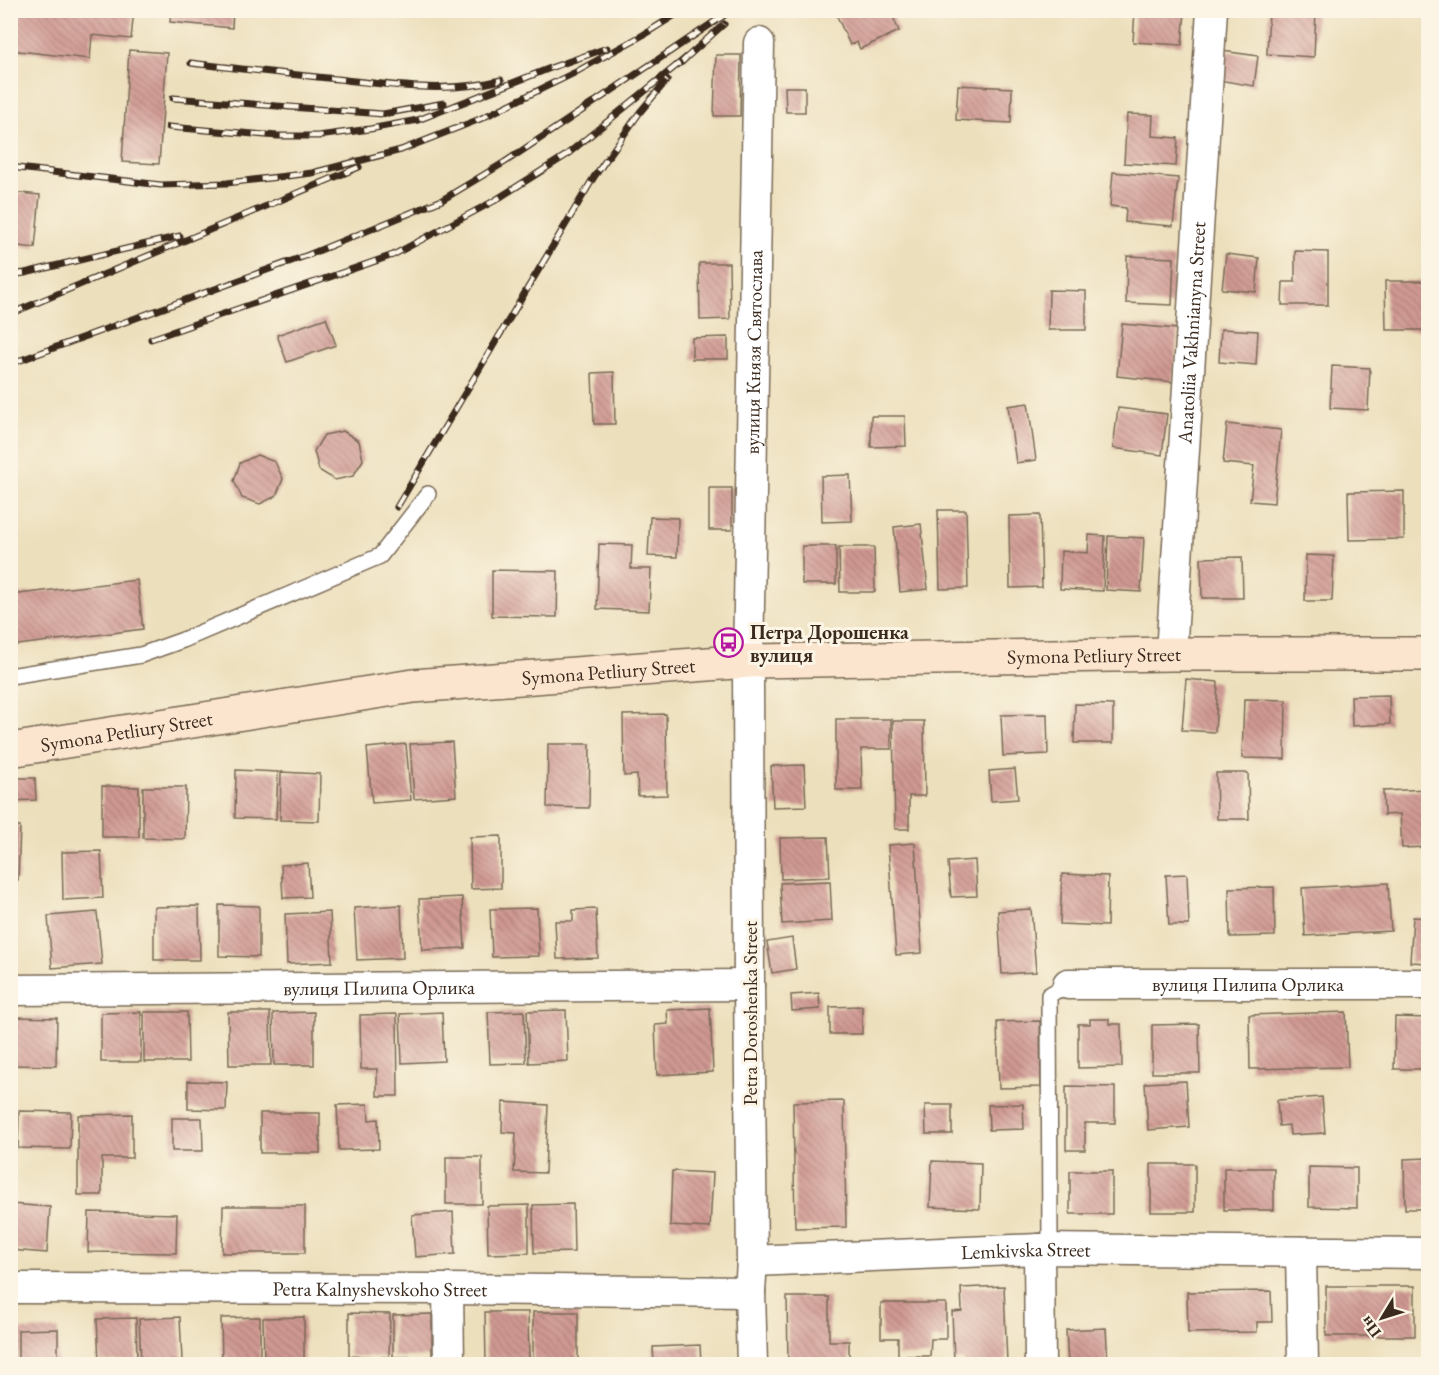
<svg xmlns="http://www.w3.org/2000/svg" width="1439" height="1375" viewBox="0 0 1439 1375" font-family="'EB Garamond',serif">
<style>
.building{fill:url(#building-back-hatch)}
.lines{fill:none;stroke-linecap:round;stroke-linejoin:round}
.service-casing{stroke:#796955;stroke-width:18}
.minor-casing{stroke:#796955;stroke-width:33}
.secondary-casing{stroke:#796955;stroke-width:36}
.service{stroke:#fff;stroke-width:15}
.minor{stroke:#fff;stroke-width:30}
.secondary{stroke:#fbe5cf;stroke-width:33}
.rail-casing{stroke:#3b2a1e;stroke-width:7}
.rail{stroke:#fcf5e5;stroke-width:4.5;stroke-dasharray:14;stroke-linecap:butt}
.labels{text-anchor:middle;stroke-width:6;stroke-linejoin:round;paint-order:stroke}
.street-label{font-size:20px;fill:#3b2a1e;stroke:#fcf5e5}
.poi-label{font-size:20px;font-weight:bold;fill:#3b2a1e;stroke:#fcf5e5;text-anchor:start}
</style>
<defs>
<pattern id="building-back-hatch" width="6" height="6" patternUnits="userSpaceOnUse" patternTransform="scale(1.5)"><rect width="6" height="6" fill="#d09993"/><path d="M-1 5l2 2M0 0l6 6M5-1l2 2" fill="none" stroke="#aa7d77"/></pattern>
</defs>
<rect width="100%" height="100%" fill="#fcf5e5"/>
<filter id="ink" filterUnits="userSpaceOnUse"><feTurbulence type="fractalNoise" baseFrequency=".0167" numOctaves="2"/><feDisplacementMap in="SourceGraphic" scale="12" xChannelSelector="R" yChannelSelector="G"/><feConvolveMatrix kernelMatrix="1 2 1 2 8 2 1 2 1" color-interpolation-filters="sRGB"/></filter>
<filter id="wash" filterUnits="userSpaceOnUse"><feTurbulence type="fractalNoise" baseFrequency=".008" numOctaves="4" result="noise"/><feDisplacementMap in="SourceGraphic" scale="24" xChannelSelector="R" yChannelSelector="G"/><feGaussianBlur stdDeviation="1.35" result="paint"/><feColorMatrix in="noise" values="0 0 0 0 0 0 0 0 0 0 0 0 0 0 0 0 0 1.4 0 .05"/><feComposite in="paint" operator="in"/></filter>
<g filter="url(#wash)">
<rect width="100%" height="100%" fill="#ecdfbc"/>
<g id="blocks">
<g class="building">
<path d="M10,10H134L131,39L92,35L90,59L10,50Z"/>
<path d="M171,10H233L232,28L170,22Z"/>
<path d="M845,10H890L899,31L860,49L857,42L850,45L836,14Z"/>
<path d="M1135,10L1185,12L1182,45L1133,42Z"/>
<path d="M1269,10H1316L1314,57L1267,54Z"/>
<path d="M129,50L167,53L159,164L122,162Z"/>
<path d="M1222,51L1258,56L1254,86L1218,80Z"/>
<path d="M716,55H741L740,116H714Z"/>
<path d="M958,85L1012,88L1011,123L956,120Z"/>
<path d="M785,87H805V112H786Z"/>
<path d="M1127,114L1153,115L1152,136L1178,138L1176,166L1124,163Z"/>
<path d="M1113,172L1178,178L1173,226L1125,222L1126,208L1110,206Z"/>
<path d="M10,192L40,195L35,248L10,245Z"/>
<path d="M1295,251L1328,252V305H1282L1283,282H1295Z"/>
<path d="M1226,254L1259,258L1256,292L1222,289Z"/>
<path d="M1127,256L1174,258L1172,305L1126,303Z"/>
<path d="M699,263H729L730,319L700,320Z"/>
<path d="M1385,281H1428V330H1386Z"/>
<path d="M1049,290L1086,291V330H1048Z"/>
<path d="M326,318L336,345L287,362L277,335Z"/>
<path d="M1122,324L1178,329L1173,382L1117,376Z"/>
<path d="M1221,329L1258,331L1256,365L1219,362Z"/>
<path d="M728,337V359H692V338Z"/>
<path d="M1332,366L1370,368L1368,410L1330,408Z"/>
<path d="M614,372L615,424H594L592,373Z"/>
<path d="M1028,403L1036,460L1016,463L1008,406Z"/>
<path d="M1118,408L1167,414L1162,455L1113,448Z"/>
<path d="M871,416H905L906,446L871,447Z"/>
<path d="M1227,424L1281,430L1274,503L1250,501L1254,466L1223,463Z"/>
<path d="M343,431L359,441L363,460L353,476L335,480L319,470L314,451L324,435Z"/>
<path d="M257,455L275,462L283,479L276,496L260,504L242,498L234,481L240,463Z"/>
<path d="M850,475L852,521L822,522L821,476Z"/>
<rect x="709" y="488" width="23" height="42"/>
<path d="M1404,491V539L1349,540L1348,492Z"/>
<path d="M938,510H966L968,588L940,589Z"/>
<path d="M1040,515L1042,587L1010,588L1009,516Z"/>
<path d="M650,517L678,518L677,557L648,556Z"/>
<path d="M921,524L928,589L900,592L894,527Z"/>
<path d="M1089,535L1105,536L1103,591L1060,589L1061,551L1088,553Z"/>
<path d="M1108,536L1144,538L1141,592L1106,590Z"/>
<path d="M599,544L632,545L631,569H651L649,611L597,609Z"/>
<rect x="802" y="546" width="34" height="38"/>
<path d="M839,547H874L875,592H840Z"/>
<path d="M1306,555L1334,556L1332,601H1305Z"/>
<path d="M1242,557L1243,598H1202L1201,558Z"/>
<path d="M492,570L558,571L557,617L492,616Z"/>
<path d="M137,580L143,629L10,646V595Z"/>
<path d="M1186,679L1218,682L1215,732L1182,730Z"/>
<path d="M1389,695L1390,724L1352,726L1351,696Z"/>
<path d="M1244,699L1286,700L1285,759L1242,758Z"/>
<path d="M1075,704L1113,705V743H1074Z"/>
<path d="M666,714L667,795L638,796L637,775L624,776L623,715Z"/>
<path d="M1047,714L1048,754L1003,756L1001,715Z"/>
<path d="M836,719H891V749H861L862,790H836Z"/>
<path d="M893,721H924L925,796H909V829H895Z"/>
<path d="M452,742L456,796L414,799L410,744Z"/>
<path d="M406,744L411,800L372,803L367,748Z"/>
<path d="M548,744H590L589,808L547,807Z"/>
<path d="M804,765L806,806L773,807L771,766Z"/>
<path d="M1015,769L1018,799L991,801L989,771Z"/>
<path d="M236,770L278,772L276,819L235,818Z"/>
<path d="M281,772L320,774L319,821L280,820Z"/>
<path d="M1216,773H1248L1249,819H1217Z"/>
<path d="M10,778H35L36,800L10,801Z"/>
<path d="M102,786L139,787V837H102Z"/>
<path d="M143,787H186L185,839L143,838Z"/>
<path d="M1428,789V847L1402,848L1400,814L1384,815L1383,791Z"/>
<path d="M10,826L20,827L18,880H10Z"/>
<path d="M501,836V888L471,889L470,837Z"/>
<path d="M828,837L830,877L781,879L780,838Z"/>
<path d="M915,843L922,953L896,955L888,845Z"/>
<path d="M101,851L103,898L63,900L62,852Z"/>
<path d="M975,860L977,896L951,897L948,862Z"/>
<path d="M308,863L310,897L283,898L281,865Z"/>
<path d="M1062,874L1108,876L1107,926L1060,924Z"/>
<path d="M1187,874L1189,925H1169L1166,875Z"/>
<path d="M830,881L832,921L782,924L780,883Z"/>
<path d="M1388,883L1391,931L1305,936L1302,888Z"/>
<path d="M1274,887L1275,936L1230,937L1229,888Z"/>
<path d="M462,897L465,948L422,950L419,899Z"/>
<path d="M219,905L259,906V957L219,956Z"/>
<path d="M401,905L403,958L357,960L354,908Z"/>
<path d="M199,906L200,960H154V907Z"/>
<path d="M537,908L539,956L492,957L490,909Z"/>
<path d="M596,909L598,958L557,959L555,921H573V910Z"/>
<path d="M1031,909L1036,972L1002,974L998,911Z"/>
<path d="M97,912L102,964L52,968L48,916Z"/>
<path d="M330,912L332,962L287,964L285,914Z"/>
<path d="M1413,917L1428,918V963L1410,962Z"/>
<path d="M792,938L796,969L772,973L767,942Z"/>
<path d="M819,993L820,1009L792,1011L791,995Z"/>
<path d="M862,1006V1034H830V1007Z"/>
<path d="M710,1008L713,1072L657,1075L655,1025L668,1024L667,1010Z"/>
<path d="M566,1010L568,1061L529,1063L527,1011Z"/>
<path d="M524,1011L526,1063L490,1064L488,1012Z"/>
<path d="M141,1012V1062H101V1013Z"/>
<path d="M144,1012H187L188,1062H144Z"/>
<path d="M228,1012H270L271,1065H229Z"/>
<path d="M314,1012V1065H274L273,1013Z"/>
<path d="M442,1012L444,1061L402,1063L400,1014Z"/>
<path d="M1346,1012L1348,1067L1250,1069L1249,1015Z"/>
<path d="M397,1014L398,1096H377V1069H361L360,1015Z"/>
<path d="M12,1017L57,1018L56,1066L11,1065Z"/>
<path d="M1395,1017L1428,1018V1069H1394Z"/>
<path d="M1090,1019H1109V1024H1121L1122,1067L1078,1068V1024H1090Z"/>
<path d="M1040,1021L1041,1087L999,1088L997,1022Z"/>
<path d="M1199,1024L1200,1073H1152V1025Z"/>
<path d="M188,1081L227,1082L226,1110L188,1109Z"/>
<path d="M1186,1081L1189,1127L1148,1130L1145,1083Z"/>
<path d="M1066,1086L1115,1087V1123H1085V1150H1066Z"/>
<path d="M1322,1097L1325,1133L1290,1135L1289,1125L1279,1126L1277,1100Z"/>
<path d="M844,1101L846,1227L795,1228L793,1102Z"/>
<path d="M503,1102L548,1105L545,1173L514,1172L516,1133L502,1132Z"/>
<path d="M368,1104L369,1120L378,1119L379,1149L339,1150L337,1105Z"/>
<path d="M1023,1104L1024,1129L989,1130L988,1105Z"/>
<path d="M925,1105H952V1134H926Z"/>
<path d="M19,1111L71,1112L70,1149L18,1148Z"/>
<rect x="260" y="1113" width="60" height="40"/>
<path d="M132,1114V1158H102V1195H78V1115Z"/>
<path d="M172,1118H202L203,1151H172Z"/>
<path d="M10,1140H12L13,1159H10Z"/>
<rect x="446" y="1157" width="36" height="47"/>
<path d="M1428,1158V1209H1405L1404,1159Z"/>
<path d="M932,1161L981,1163L980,1209L930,1207Z"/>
<rect x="1151" y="1164" width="44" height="48"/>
<path d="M1309,1167L1357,1168V1208L1309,1207Z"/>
<rect x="1224" y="1168" width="50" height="42"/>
<path d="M672,1171L713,1173L710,1228L670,1226Z"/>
<rect x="1070" y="1171" width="42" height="43"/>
<path d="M10,1204L50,1207L47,1253L10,1250Z"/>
<path d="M573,1204L574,1252L534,1253L533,1205Z"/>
<path d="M529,1205V1253L488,1254L487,1206Z"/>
<path d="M223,1206H305V1253H222Z"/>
<path d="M89,1212L177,1214L176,1253L88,1252Z"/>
<path d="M453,1212L455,1254L415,1257L412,1215Z"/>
<path d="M1004,1286L1007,1364H964V1360L954,1361L952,1312L962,1311L961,1288Z"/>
<rect x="1326" y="1286" width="89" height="50"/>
<path d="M1271,1291L1272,1322H1257V1332L1188,1333L1187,1292Z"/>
<path d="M787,1297H829V1341H849V1364H788Z"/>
<path d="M881,1303H946V1339H931L930,1356H898V1338H881Z"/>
<path d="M485,1312H528L529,1362H486Z"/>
<path d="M533,1312H578V1363L533,1362Z"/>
<path d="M349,1313L390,1314L389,1357L349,1356Z"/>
<path d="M432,1314V1357H393V1315Z"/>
<path d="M180,1317L182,1361L141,1362L139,1319Z"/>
<path d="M260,1317V1362H222L221,1318Z"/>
<path d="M304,1317V1361H264L263,1318Z"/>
<path d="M136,1318L137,1361L99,1362L97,1319Z"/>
<path d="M1106,1328L1108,1364H1068L1066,1330Z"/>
<path d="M58,1329V1364H18V1330Z"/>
<path d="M10,1330H13L14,1364H10Z"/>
<path d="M700,1345L701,1364H654L653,1347Z"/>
</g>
</g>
</g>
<g filter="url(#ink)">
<use href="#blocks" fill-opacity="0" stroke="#796955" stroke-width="1.5"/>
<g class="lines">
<defs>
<g id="service">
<path d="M10,676L141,655L183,640L380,556L428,494"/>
<path d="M1050,1249L1049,995L1068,984"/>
</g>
<g id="minor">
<path id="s1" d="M1171,654L1212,10"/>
<path id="s2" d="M1068,984H1428"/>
<path id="s3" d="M10,990L749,985"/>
<path d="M1039,1249L1040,1364"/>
<path d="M1301,1252L1303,1364"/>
<path id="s4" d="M752,1261L1039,1249L1428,1253"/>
<path id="s5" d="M10,1288L448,1289L750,1292"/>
<path d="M448,1289L449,1364"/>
<path id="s6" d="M752,1364L750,1292L752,1261L749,985L748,661L759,43"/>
</g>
<g id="secondary">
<path id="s7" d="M10,750L413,686L748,661L1171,654H1428"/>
</g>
</defs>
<use href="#service" class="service-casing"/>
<use href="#minor" class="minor-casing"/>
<use href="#secondary" class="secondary-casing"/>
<use href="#service" class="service"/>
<use href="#minor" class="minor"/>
<use href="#secondary" class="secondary"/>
<defs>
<g id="rail">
<path d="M682,62L687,57L724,24"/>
<path d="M191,63C239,69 288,74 337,79C391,85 447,94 501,80"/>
<path d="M173,98L383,114L444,103"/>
<path d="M169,127L278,136H318L370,129L418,120L553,67L607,48"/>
<path d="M10,167L161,185L227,183L312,173L401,150L480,119L574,73L643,35L683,10"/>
<path d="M10,275L25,273L180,236"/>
<path d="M10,314L359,167"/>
<path d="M151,339L393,255L494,201L565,156L687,57"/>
<path d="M10,364L308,255L442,200L505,162L732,10"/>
<path d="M397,507L594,177L640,112L667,80"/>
</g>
</defs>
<use href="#rail" class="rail-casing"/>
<use href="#rail" class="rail"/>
</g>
</g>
<defs>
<symbol id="bus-ring" viewBox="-11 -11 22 22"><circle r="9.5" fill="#fcf5e5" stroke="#b5179e" stroke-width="1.5"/><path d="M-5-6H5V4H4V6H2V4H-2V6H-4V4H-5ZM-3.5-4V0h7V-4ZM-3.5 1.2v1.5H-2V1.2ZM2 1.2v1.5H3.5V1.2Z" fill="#b5179e"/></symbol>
</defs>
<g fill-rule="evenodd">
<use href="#bus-ring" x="712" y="626" width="33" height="33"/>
</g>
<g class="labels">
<g class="street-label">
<text dy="7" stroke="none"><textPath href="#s1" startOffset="322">Anatoliia Vakhnianyna Street</textPath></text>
<text dy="7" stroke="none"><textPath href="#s6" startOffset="1012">вулиця Князя Святослава</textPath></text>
<text dy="7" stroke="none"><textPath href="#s7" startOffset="1090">Symona Petliury Street</textPath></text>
<text dy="7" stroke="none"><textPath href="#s7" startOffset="604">Symona Petliury Street</textPath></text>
<text dy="7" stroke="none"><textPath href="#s7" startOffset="118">Symona Petliury Street</textPath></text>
<text dy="7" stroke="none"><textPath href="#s2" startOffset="180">вулиця Пилипа Орлика</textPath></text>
<text dy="7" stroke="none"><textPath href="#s3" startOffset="369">вулиця Пилипа Орлика</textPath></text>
<text transform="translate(750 1013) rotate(-90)" y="7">Petra Doroshenka Street</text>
<text dy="7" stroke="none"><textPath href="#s4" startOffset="274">Lemkivska Street</textPath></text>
<text dy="7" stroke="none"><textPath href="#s5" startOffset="370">Petra Kalnyshevskoho Street</textPath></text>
</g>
<g class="poi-label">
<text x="750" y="639">Петра Дорошенка<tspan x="750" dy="23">вулиця</tspan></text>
</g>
</g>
<rect width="1439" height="1375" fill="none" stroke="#fcf5e5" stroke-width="36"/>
<g transform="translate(1382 1318) rotate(232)" stroke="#fcf5e5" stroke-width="4.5" paint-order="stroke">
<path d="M0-4.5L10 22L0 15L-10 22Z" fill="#3b2a1e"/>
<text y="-9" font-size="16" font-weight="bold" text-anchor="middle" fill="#3b2a1e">Пн</text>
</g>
</svg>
